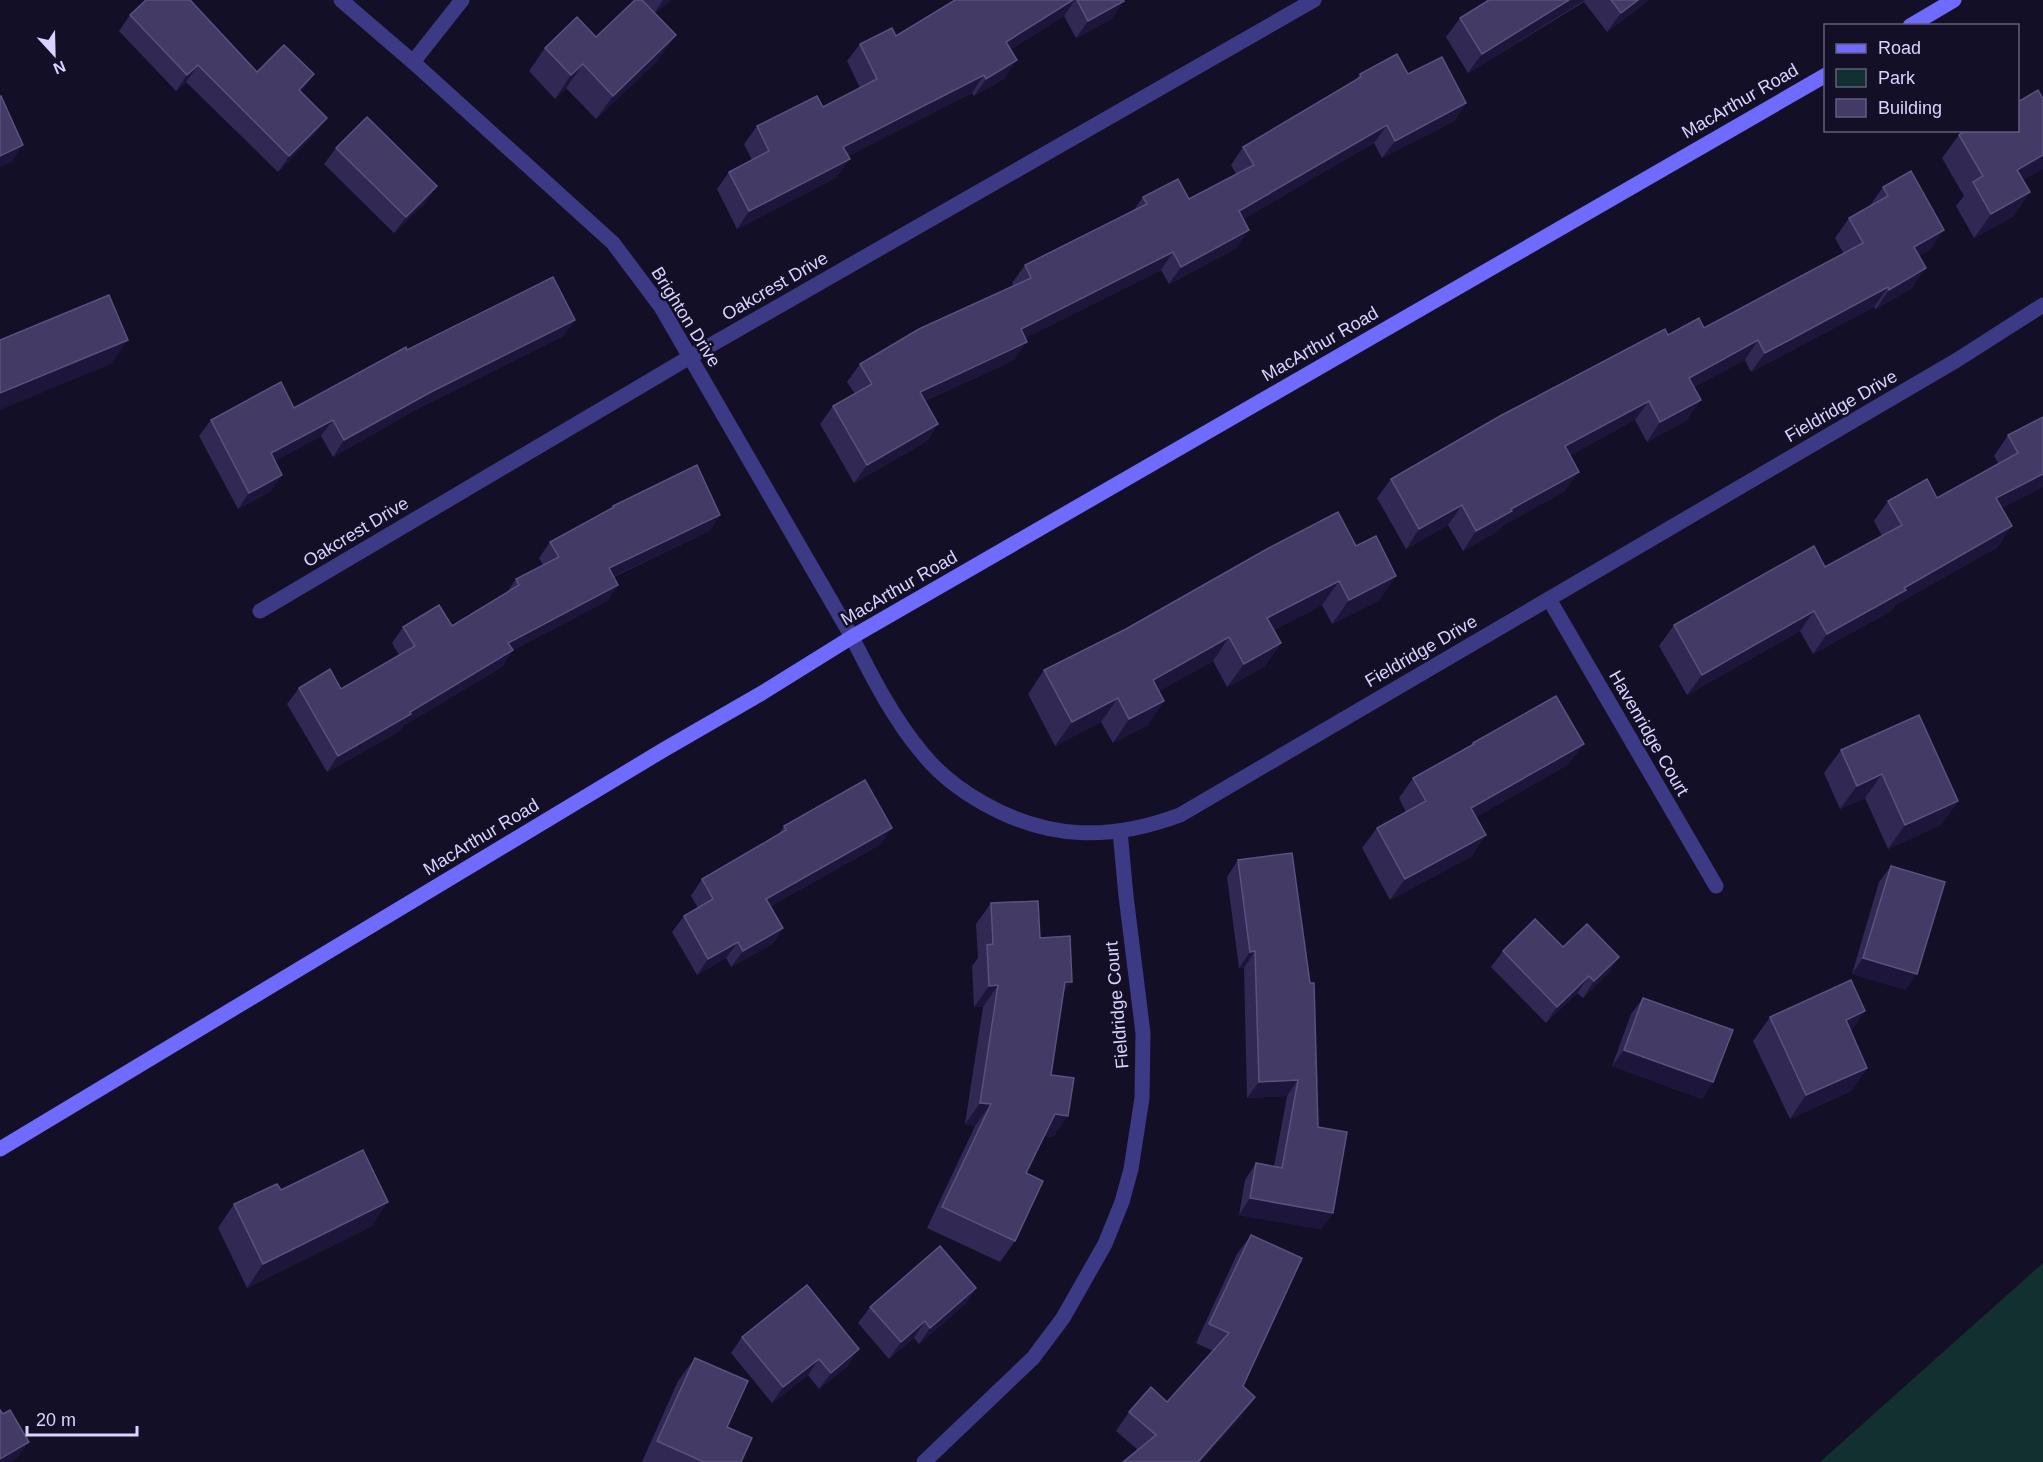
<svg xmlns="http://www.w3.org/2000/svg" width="2043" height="1462" viewBox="0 0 2043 1462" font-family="Helvetica,sans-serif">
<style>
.green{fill:#12302f}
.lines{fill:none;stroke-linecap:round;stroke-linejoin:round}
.street{stroke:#3d3a85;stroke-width:15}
.secondary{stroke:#6f6bff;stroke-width:15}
.wall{fill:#312854}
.shaded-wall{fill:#1d163a}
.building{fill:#433a66;stroke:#5a527e;stroke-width:1.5}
.labels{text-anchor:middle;stroke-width:5;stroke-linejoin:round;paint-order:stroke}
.street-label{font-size:18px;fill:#d9d4ff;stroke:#130f26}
</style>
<rect width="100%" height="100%" fill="#130f26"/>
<path class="green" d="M2043,1263V1462H1820Z"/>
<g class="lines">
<g class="street">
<path d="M341,0L413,62L613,243L661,307L852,637C872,677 894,720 923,754C940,775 960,790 983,803C1048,840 1110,841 1180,815L1957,360L2043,305"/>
<path d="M413,62L462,0"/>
<path d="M1549,599L1716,886"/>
<path d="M260,611L690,357L1314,0"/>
<path d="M924,1462L1033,1358L1063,1318L1105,1244L1122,1202L1131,1169L1142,1098L1143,1033L1126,896L1120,831"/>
</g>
<g class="secondary">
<path d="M1910,26L1954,0"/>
<path d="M0,1149L665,749L762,693L852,637L1826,75"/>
</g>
</g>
<g class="wall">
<path d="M146,0H191L257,72L302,91L301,92L315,134L278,172L186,82L176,91L119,31L130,15Z"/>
<path d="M635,0H671L655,13L659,59L596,119L566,88L555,99L529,71L545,48L596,37Z"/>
<path d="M955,0H1123L1112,19L1076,38L1064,16L1011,49L1005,78L974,96L972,93L848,156L837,177L737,229L717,189L729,172L752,160L744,144L757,126L823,107L860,88L847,61L860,44L896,36Z"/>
<path d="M1489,0H1649L1607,32L1584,2L1468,73L1446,37L1460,18Z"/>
<path d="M1360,74H1408L1466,103L1454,121L1382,158L1374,143L1243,219L1237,248L1169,284L1161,270L1025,338L1014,360L925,401L938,424L926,442L854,483L820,424L833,406L855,394L847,382L860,364L1013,286L1012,283L1025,265L1133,211L1143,197L1189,199L1236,174L1231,165L1243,147L1355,81Z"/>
<path d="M1959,135L2023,180L2014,216L1974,238L1956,206L1964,196L1942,158Z"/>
<path d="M336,148L425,203L394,233L324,164Z"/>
<path d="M1883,187L1930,250L1919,256L1912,288L1876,309L1874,307L1751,372L1745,360L1694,387L1687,420L1647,442L1635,420L1570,455L1565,491L1502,526L1498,531L1463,551L1448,525L1406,549L1377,498L1391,479L1668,335L1704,328L1844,254L1835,238L1849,218L1869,207Z"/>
<path d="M575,320L563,336L419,408L333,457L321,436L275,461L271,491L238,509L199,436L211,420L294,408L407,350Z"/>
<path d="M2043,417L2002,508L1998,547L1895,605L1891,611L1813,654L1800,631L1687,695L1659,646L1674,625L1825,567L1882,536L1874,521L1888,501L1937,498L1998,463L1994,456L2008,435Z"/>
<path d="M613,506L720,515L709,531L614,577L618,585L607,601L513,650L502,667L403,726L400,731L327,772L287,704L299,688L341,689L399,655L392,643L403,627L452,626L507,592L516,579L543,565L539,558L550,542L611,509Z"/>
<path d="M1267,549L1380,600L1332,624L1322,605L1274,630L1281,643L1264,667L1227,687L1213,661L1159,691L1148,725L1113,743L1101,722L1055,746L1028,694L1044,670L1126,629Z"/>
<path d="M1473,743L1569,764L1476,817L1472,856L1390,900L1362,848L1377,828L1406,812L1399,798L1413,778L1471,746Z"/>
<path d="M1841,750L1958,801L1941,825L1888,849L1865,798L1840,809L1824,773Z"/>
<path d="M784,826L881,844L771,906L783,928L772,944L731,967L726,958L697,975L672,932L684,916L698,908L691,896L702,879L778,835Z"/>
<path d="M1238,860L1318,1127L1333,1213L1321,1229L1239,1215L1245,1180L1256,1163L1274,1166L1287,1096L1247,1098L1244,968H1239L1227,877Z"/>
<path d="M1891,866L1906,990L1852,974L1879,882Z"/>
<path d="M991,903L1040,938L1063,994L1051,1075L1053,1137L1044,1136L1026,1173L1015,1241L1000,1262L927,1228L975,1126L965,1124L983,1007H974L972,966L978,958L976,924Z"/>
<path d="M1503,951L1619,957L1608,973L1583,998L1577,993L1546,1023L1491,967Z"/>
<path d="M1643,998L1713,1082L1702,1099L1612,1066L1631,1014Z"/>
<path d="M1770,1017L1867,1068L1851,1091L1790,1119L1753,1041Z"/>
<path d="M281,1190L372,1226L247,1288L218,1228L234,1204Z"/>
<path d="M1251,1235L1242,1416L1138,1450L1116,1431L1129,1412L1167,1402L1213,1351L1196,1343L1237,1254Z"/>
<path d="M976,1288L965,1304L919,1344L914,1338L889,1359L858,1323L870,1307Z"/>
<path d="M742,1337L848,1366L819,1389L808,1375L772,1403L731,1353Z"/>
<path d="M695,1358L727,1427L741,1462H642L678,1381Z"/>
</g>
<g class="shaded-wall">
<path d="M663,0H671L653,15Z"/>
<path d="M1073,0H1075L1064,16L994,60L1006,42Z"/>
<path d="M1569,0H1585L1468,73L1482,54Z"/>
<path d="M1638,0H1649L1607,32L1621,13Z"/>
<path d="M1124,1L1112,19L1076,38L1088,21Z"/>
<path d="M676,35L659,59L596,119L613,96Z"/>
<path d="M1017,60L1005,78L974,96L986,79Z"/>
<path d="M583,64L566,88L555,99L571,75Z"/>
<path d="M198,65L186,82L176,91L187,75Z"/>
<path d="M314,74L302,91L287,106L299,90Z"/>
<path d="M984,75L972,93L831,165L843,147Z"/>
<path d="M1466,103L1454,121L1382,158L1395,141Z"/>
<path d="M327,118L315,134L278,172L289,156Z"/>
<path d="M1387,125L1374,143L1227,229L1239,211Z"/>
<path d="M23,145L12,162L0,167V156Z"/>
<path d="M2043,155V169L2001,193L2017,170Z"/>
<path d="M850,159L837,177L737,229L749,211Z"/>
<path d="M437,186L425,203L394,233L406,217Z"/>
<path d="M2030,192L2014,216L1974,238L1991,214Z"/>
<path d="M1249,230L1237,248L1169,284L1181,267Z"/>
<path d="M1944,230L1930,250L1900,267L1914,247Z"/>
<path d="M1173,252L1161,270L1008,347L1021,329Z"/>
<path d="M1926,268L1912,288L1876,309L1889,290Z"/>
<path d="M1888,287L1874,307L1751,372L1765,353Z"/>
<path d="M575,320L563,336L419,408L333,457L344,440L431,392Z"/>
<path d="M128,340L111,364L0,410V393Z"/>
<path d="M1758,340L1745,360L1675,398L1689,378Z"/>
<path d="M1027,342L1014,360L907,409L920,392Z"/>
<path d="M1701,400L1687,420L1647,442L1660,422Z"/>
<path d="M1649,401L1635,420L1552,466L1565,446Z"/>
<path d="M333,420L321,436L260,470L271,453Z"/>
<path d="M938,424L926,442L854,483L867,465Z"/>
<path d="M1579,472L1565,491L1502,526L1498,531L1463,551L1476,531L1511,509Z"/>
<path d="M2043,474V487L1982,519L1996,498Z"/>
<path d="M282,475L271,491L238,509L249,493Z"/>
<path d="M1462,505L1448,525L1406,549L1419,529Z"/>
<path d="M720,515L709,531L598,584L609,568Z"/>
<path d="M2012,526L1998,547L1895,605L1891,611L1813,654L1827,634L1904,588Z"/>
<path d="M1396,576L1380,600L1332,624L1349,600Z"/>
<path d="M1339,581L1322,605L1251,642L1267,618Z"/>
<path d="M618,585L607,601L513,650L502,667L403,726L400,731L327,772L338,756L410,712L508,643Z"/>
<path d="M1814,611L1800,631L1687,695L1702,675Z"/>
<path d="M1229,637L1213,661L1136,704L1153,680Z"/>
<path d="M1281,643L1264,667L1227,687L1244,664Z"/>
<path d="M1118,698L1101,722L1055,746L1072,722Z"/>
<path d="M1164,701L1148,725L1113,743L1129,719Z"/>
<path d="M1584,744L1569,764L1457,828L1471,808Z"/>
<path d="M1882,774L1865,798L1840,809L1857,786Z"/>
<path d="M1958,801L1941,825L1888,849L1905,825Z"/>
<path d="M892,828L881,844L755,915L766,899Z"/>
<path d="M1486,835L1472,856L1390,900L1405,879Z"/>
<path d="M783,928L772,944L731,967L743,951Z"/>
<path d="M738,942L726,958L697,975L708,959Z"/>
<path d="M1255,951L1244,968H1239L1250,952Z"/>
<path d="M1619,957L1608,973L1583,998L1594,981Z"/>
<path d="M1863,958L1917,974L1906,990L1852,974Z"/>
<path d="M1589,976L1577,993L1546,1023L1557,1007Z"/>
<path d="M1065,982H1072L1057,1003Z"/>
<path d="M998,985L983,1007H974L989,986Z"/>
<path d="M1865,1011L1849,1035L1846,1020Z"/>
<path d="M1624,1050L1713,1082L1702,1099L1612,1066Z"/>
<path d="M1867,1068L1851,1091L1790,1119L1806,1095Z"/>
<path d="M1298,1080L1287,1096L1247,1098L1259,1082Z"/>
<path d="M980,1103L991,1104L975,1126L965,1124Z"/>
<path d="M1055,1114L1068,1116L1053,1137L1040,1135Z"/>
<path d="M1250,1198L1333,1213L1321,1229L1239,1215Z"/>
<path d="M388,1202L372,1226L247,1288L263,1264Z"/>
<path d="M976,1288L965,1304L919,1344L930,1328Z"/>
<path d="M925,1321L914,1338L889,1359L901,1342Z"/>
<path d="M859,1349L848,1366L819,1389L831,1373Z"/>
<path d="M819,1359L808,1375L772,1403L783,1387Z"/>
<path d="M1255,1397L1242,1416L1201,1462H1198Z"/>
<path d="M29,1442L17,1458L11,1462H0V1459Z"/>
</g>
<g class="building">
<path d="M146,0H190L257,72L284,45L314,74L299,90L327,118L289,156L198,65L187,75L130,15Z"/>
<path d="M635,0H642L676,35L613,96L583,64L571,75L545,48L577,17L596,37Z"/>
<path d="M955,0H1073L1006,42L1017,60L986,79L984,75L843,147L850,159L749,211L729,172L769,151L757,126L817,96L823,107L877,79L860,44L892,28L896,36Z"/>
<path d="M1077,0H1123L1124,1L1088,21Z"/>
<path d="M1489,0H1569L1482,54L1460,18Z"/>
<path d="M1611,0H1638L1621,13Z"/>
<path d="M1397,54L1408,74L1442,57L1466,103L1395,141L1387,125L1239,211L1249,230L1181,267L1173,252L1021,329L1027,342L920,392L938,424L867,465L833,406L872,384L860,364L919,329L1031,278L1025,265L1147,204L1143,197L1178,179L1189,199L1254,165L1243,147L1361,77L1360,74Z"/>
<path d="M2038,90L2043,99V155L2017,170L2030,192L1991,214L1973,182L1983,176L1959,135L1966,130H2018V102Z"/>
<path d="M1,96L23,145L0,156V97Z"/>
<path d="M367,117L437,186L406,217L336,148Z"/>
<path d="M1911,171L1944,230L1914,247L1926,268L1889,290L1888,287L1765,353L1758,340L1689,378L1701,400L1660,422L1649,401L1565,446L1579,472L1511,509L1512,511L1476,531L1462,505L1419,529L1391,479L1500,416L1665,329L1668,335L1699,318L1704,328L1863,243L1849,218L1888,196L1883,187Z"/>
<path d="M553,277L575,320L431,392L344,440L333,420L271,453L282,475L249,493L211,420L281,382L294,408L406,347L407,350Z"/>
<path d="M109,295L128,340L0,393V340Z"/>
<path d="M2043,417V474L1996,498L2012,526L1904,588L1906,590L1827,634L1814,611L1702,675L1674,625L1814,546L1825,567L1902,525L1888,501L1927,479L1937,498L2018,453L2008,435Z"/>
<path d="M697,465L720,515L609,568L618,585L508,643L513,650L410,712L411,714L338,756L299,688L330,669L341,689L415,646L403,627L439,605L452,626L519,585L516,579L559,557L550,542L614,507L613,506Z"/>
<path d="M1338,512L1356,546L1376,536L1396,576L1349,600L1339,581L1267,618L1281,643L1244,664L1229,637L1153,680L1164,701L1129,719L1118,698L1072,722L1044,670L1126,629L1267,549Z"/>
<path d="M1556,696L1584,744L1471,808L1486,835L1405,879L1377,828L1426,801L1413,778L1474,744L1473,743Z"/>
<path d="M1919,715L1958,801L1905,825L1882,774L1857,786L1841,750Z"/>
<path d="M865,780L892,828L766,899L783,928L743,951L738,942L708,959L684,916L713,899L702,879L786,830L784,826Z"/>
<path d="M1292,853L1310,983H1314L1318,1127L1347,1132L1333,1213L1250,1198L1256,1163L1282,1168L1298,1080L1259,1082L1255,951L1250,952L1238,860Z"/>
<path d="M1891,866L1945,882L1917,974L1863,958Z"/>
<path d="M1038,901L1040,938L1070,936L1072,982H1065L1051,1075L1074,1078L1068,1116L1055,1114L1026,1173L1043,1181L1015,1241L942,1207L991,1104L980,1103L998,985L989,986L987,945L993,944L991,903Z"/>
<path d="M1535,919L1563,947L1587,924L1619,957L1594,981L1589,976L1557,1007L1503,951Z"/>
<path d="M1851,980L1865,1011L1846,1020L1867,1068L1806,1095L1770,1017Z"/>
<path d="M1643,998L1733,1030L1713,1082L1624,1050Z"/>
<path d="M363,1150L388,1202L263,1264L234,1204L277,1184L281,1190Z"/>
<path d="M1251,1235L1302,1258L1243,1386L1255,1397L1198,1462H1123L1156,1435L1129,1412L1151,1387L1167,1402L1229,1333L1209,1324Z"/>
<path d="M940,1246L976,1288L930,1328L925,1321L901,1342L870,1307Z"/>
<path d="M807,1285L859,1349L831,1373L819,1359L783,1387L742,1337Z"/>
<path d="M695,1358L748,1381L727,1427L752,1438L741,1462H704L657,1441Z"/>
<path d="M0,1410L3,1414L10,1410L29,1442L0,1459Z"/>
</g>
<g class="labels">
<g class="street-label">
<text transform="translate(1740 101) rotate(-30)" y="6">MacArthur Road</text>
<text transform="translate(775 286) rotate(-30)" y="6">Oakcrest Drive</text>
<text transform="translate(686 317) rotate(58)" y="6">Brighton Drive</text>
<text transform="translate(1320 344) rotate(-30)" y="6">MacArthur Road</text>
<text transform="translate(1841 406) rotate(-30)" y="6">Fieldridge Drive</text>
<text transform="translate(356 532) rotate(-31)" y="6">Oakcrest Drive</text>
<text transform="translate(899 588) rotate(-30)" y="6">MacArthur Road</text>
<text transform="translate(1421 651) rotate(-30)" y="6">Fieldridge Drive</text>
<text transform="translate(1649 733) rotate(60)" y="6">Havenridge Court</text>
<text transform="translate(481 837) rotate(-31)" y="6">MacArthur Road</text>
<text transform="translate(1117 1005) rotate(-95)" y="6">Fieldridge Court</text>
</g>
</g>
<rect x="1824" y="24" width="195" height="108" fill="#130f26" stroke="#625e7d" stroke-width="1.5"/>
<rect x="1836" y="44" width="30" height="9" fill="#6f6bff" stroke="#625e7d" stroke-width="1.5"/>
<text x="1878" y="54" font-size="18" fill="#d9d4ff">Road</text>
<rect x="1836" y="69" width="30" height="18" fill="#12302f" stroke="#625e7d" stroke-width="1.5"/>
<text x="1878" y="84" font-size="18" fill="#d9d4ff">Park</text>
<rect x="1836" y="99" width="30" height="18" fill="#433a66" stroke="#625e7d" stroke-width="1.5"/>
<text x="1878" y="114" font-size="18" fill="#d9d4ff">Building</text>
<g transform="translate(54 54) rotate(158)" stroke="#130f26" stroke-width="4.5" paint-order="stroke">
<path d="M0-4.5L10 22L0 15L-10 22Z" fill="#d9d4ff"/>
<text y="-9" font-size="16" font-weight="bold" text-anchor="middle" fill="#d9d4ff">N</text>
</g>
<path d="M27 1426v9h110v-9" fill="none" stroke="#d9d4ff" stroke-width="3"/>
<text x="36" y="1426" font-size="18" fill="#d9d4ff" stroke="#130f26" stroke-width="4.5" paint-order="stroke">20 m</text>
</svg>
